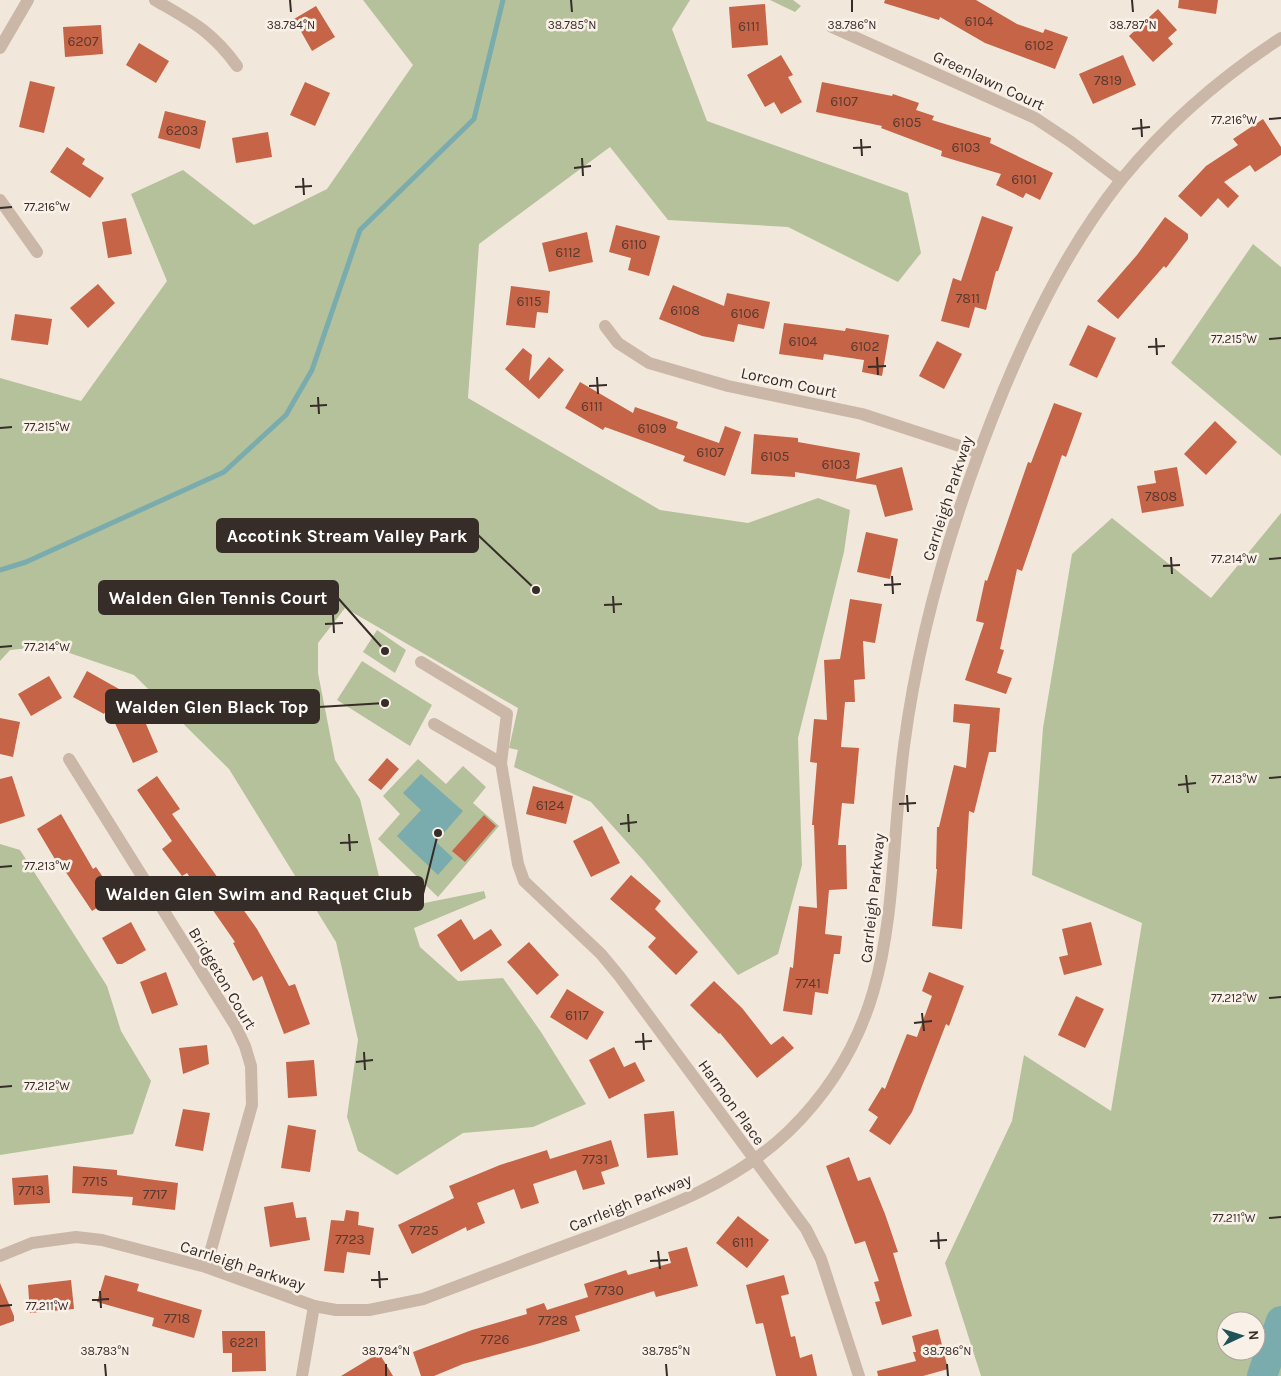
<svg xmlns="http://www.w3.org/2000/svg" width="1281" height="1376" viewBox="0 0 1281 1376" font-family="Karla,sans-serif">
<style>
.green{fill:#b4c19b;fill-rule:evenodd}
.water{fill:#7aacae}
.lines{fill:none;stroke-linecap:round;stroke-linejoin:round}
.stream{stroke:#7aacae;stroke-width:5}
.river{stroke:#7aacae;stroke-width:30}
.building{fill:#c56446}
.minor{stroke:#cab7a7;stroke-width:12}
.ticks{fill:none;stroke:#362c28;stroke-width:2}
.labels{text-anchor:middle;stroke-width:5;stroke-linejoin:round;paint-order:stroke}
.number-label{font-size:14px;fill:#5a3a30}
.street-label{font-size:16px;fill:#362c28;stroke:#f9f1e8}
.ticks-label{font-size:12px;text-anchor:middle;fill:#362c28;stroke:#f9f1e8;stroke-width:5;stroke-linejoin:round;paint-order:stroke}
.leader{fill:none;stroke:#362c28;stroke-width:2}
.callout-dot{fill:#362c28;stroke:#f9f1e8;stroke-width:2}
.callout{fill:#362c28;stroke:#362c28;stroke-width:2}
.callout-label{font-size:18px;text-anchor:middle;font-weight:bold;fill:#fff}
</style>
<rect width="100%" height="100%" fill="#f2e7db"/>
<g class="green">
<path d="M363,0H690L672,29L707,121L908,193L921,253L898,282L788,227L668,220L610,147L479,244L468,398L660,510L748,523L818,498L850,510L844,552L798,738L802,865L778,954L738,975L643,860L591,802L514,767L518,750L509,748L518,708L345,608L318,643V673L335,760L360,799L385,901L395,909L484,891L486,898L414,928L420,947L458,981L503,978L541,1032L586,1104L533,1127L463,1133L397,1175L358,1151L347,1117L358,1040L336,942L229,769L134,675L49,646L10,650L0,661V378L81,401L167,281L131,194L183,170L254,225L327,189L413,65Z"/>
<path d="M770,0H793L801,6L795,12Z"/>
<path d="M1253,244L1281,267V456L1171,363Z"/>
<path d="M1281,513V1376H981L945,1263L1012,1121L1024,1055L1111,1111L1142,923L1032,875L1043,728L1072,554L1112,518L1211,598ZM1226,1321H1256V1351H1226Z"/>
<path d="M377,630L406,650L395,673L363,652Z"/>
<path d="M362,661L432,705L410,746L337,700Z"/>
<path d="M418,759L446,784L463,766L486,787L473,803L499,826L438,897L378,839L400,814L383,796Z"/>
<path d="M0,844L20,850L107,986L121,1031L151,1081L133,1134L0,1155Z"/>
</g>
<path class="water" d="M421,774L463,811L436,842L453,858L438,875L397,836L421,810L403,793Z"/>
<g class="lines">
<path class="stream" d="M0,570L26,562L224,472L286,415L312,370L360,230L474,119L503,0"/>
<path class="river" d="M1262,1376L1281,1321"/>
</g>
<g class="building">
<path d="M885,0H976L1017,24L1043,33L1045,29L1068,37L1055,69L985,43L940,17L939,20L884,3Z"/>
<path d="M1179,0H1218L1216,14L1178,8Z"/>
<path d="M765,4L768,45L732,48L729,7Z"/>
<path d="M316,6L335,37L312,51L294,19Z"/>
<path d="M1158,9L1177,30L1168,38L1173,44L1153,62L1129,36Z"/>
<path d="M101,25L103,54L65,57L63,27Z"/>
<path d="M139,43L169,61L156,83L126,65Z"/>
<path d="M781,55L793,75L788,77L802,102L781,114L774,102L765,107L747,75Z"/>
<path d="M1123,55L1136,85L1093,104L1079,74Z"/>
<path d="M30,81L55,87L44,133L19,127Z"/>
<path d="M305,82L330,93L315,126L290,115Z"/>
<path d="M822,82L892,96L893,94L919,103L916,110L934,116L932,120L991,138L990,143L1053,173L1040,200L1026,193L1023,198L996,185L1001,174L941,156L942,151L881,128L882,126L816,112Z"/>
<path d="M165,111L206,121L200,149L158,138Z"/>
<path d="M1263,119L1281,147V155L1255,172L1250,165L1224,182L1239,196L1228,208L1218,198L1201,217L1178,196L1206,166L1238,145L1233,139Z"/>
<path d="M268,132L272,157L236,163L232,138Z"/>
<path d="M67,147L85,159L82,164L104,178L90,198L50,172Z"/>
<path d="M982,216L1013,227L998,271H996L986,310L975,307L969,328L941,321L953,278L961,281Z"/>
<path d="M1165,217L1188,234V239L1166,268L1164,266L1118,319L1097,301L1137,255Z"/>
<path d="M126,218L132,254L108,258L102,222Z"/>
<path d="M616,225L660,236L649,276L628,270L631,258L609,252Z"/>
<path d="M587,232L593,262L549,272L542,243Z"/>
<path d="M98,284L115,303L88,328L70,308Z"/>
<path d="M673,285L724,306L727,293L770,302L764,329L738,324L734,342L702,336L659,319Z"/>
<path d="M511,286L550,291L548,313L537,312L535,328L506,325Z"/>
<path d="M15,314L52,319L48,345L11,340Z"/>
<path d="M784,323L845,331L846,328L889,335L882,376L862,372L864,360L824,354L823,360L779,354Z"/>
<path d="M1088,325L1116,338L1097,378L1069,365Z"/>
<path d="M937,341L962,354L944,389L919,376Z"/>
<path d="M523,348L532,355L529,381L549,357L564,370L539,399L505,369Z"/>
<path d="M580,382L633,413L635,407L678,422L676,428L719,443L725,426L741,432L725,476L683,461L685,456L605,427L603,430L565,408Z"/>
<path d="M1054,403L1082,413L1066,457L1062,455L1022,571L1017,569L1000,649L1004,650L997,673L1012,678L1006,694L965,680L984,623L976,621L985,580L987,581L1028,462L1031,463Z"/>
<path d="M1215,421L1237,442L1206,475L1184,454Z"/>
<path d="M754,434L798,438V442L860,453L856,479L902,467L913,510L885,517L876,485L795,472V477L751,474Z"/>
<path d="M1177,467L1184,506L1142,513L1137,486L1156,483L1154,471Z"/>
<path d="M866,532L898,539L890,579L857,572Z"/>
<path d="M850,599L882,604L875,643L863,641L865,679L854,680L855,702H845L841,747L859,748L854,804L842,803L838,845H846L847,889L829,890L825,934L842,936L840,954H834L828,994L815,992L812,1015L783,1011L790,967L793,968L799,906L817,908L814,825H812L817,763L810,762L814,719L827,720L824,660L840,659Z"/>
<path d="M87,671L119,689L104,714L73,697Z"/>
<path d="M49,676L62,698L31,716L18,694Z"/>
<path d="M954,704L1000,708L996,752H989L974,813L969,811L962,929L932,926L937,869H936L937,827H939L954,765L966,768L970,724L953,722Z"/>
<path d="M140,710L158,752L133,763L114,721Z"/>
<path d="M0,718L20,722L13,757L0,754Z"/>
<path d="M387,758L399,769L381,790L368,780Z"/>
<path d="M12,776L25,816L0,824V779Z"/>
<path d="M157,776L180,809L172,814L218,878L220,877L257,929L289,986L295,984L310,1024L284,1034L262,976L253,981L233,943L235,942L187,873L182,876L162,849L172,841L137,790Z"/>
<path d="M533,786L573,796L566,824L526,814Z"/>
<path d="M61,814L93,869L96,867L116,896L92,911L61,865L59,866L37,829Z"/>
<path d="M484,815L496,826L465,862L452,851Z"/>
<path d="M602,826L620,863L591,877L573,841Z"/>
<path d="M631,875L661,901L655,909L698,952L676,975L648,947L656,938L610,899Z"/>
<path d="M461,919L474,940L491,929L502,945L461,972L437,935Z"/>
<path d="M131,922L146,950L122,964H117L102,938Z"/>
<path d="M1091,922L1102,965L1064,975L1059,957L1068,955L1062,929Z"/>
<path d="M529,942L559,975L537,995L507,962Z"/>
<path d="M166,972L178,1005L152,1014L140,982Z"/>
<path d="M929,972L964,986L949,1026L946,1024L912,1112L890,1145L869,1131L878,1117L868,1110L882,1087L885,1089L907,1034L917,1037L932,996L922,991Z"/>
<path d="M714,981L742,1008L771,1045L783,1036L794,1048L757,1078L720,1033L719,1034L690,1005Z"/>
<path d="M567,989L604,1012L587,1040L550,1017Z"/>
<path d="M1076,996L1104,1009L1085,1048L1058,1035Z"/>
<path d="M207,1045L209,1064L183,1074L179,1048Z"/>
<path d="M614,1047L624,1067L635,1062L645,1081L609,1099L589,1060Z"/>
<path d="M314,1060L317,1096L288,1098L286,1062Z"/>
<path d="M183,1109L210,1113L203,1151L175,1146Z"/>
<path d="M674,1111L678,1155L647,1158L644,1114Z"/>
<path d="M288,1125L316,1130L310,1172L281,1168Z"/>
<path d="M611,1140L619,1166L601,1172L605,1184L583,1190L576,1170L533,1184L539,1203L521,1209L514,1189L477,1203L485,1223L467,1231L466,1227L412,1254L398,1225L454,1198L449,1186L500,1165L547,1150L550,1159Z"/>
<path d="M849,1157L858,1181L870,1177L885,1214L898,1252L893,1253L912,1316L882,1325L875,1302L880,1301L874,1282L879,1281L865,1241L855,1244L826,1166Z"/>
<path d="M73,1166L117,1170V1175L178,1183L175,1210L132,1205L133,1197L72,1193Z"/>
<path d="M48,1175L50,1203L14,1205L12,1178Z"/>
<path d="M293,1202L296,1218L306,1217L310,1240L270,1247L264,1207Z"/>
<path d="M346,1210L359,1212L358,1225L374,1228L370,1255L347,1252L344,1273L324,1271L331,1220L344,1221Z"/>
<path d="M738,1216L769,1240L747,1268L716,1243Z"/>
<path d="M687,1247L698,1286L656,1297L654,1291L575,1316L580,1331L537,1344L463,1364L434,1376H421L413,1352L472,1330L527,1314L526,1309L544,1303L547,1310L588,1297L584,1284L626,1270L628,1275L671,1263L668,1252Z"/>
<path d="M105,1275L139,1284L137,1291L202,1310L194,1338L152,1326L154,1318L97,1302Z"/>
<path d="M784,1275L789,1294L781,1296L791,1337L795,1336L800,1358L812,1354L817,1376H776L763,1323L756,1324L746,1285Z"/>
<path d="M71,1280L74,1309L30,1313L28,1285Z"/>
<path d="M0,1283L14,1316V1321L0,1326Z"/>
<path d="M938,1329L948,1369L923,1376H878L877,1371L916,1361L913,1352H916L912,1336Z"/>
<path d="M222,1331H265L266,1371L232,1372V1353H223Z"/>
<path d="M379,1353L393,1376H341Z"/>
</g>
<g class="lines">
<g class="minor">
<path d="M155,0C191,21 212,31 237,66"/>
<path d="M832,27L1035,118L1071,142L1121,180"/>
<path d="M0,48L28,0"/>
<path d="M0,200L37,252"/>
<path d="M605,326L618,343L649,363L728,386L862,414L978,452"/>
<path d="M421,662L507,714L501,763L518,864L524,881L601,954L620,977L806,1229L821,1259L859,1376"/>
<path d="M434,724L501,763"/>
<path d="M69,759L235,1025L245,1046L251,1066L252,1105L206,1267"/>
<path d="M0,1256L32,1243L76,1237L102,1240L206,1267L314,1306L336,1310H369L423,1299C477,1279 531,1258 586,1238C658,1211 732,1186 789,1131C905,1018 885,892 904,746C920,623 957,503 1004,389C1035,315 1071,243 1121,180C1166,125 1221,77 1281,38"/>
<path d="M302,1376L314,1306"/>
</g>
</g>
<path class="ticks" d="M290,0L291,12M571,0L572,12M852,0V12M1132,0L1133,12M1141,119L1142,137M1269,119L1281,118M1132,129L1150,127M861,139L862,156M853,148L871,147M582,158L583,176M574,168L591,166M303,178L304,195M295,187L312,186M0,208L12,207M1156,338L1157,355M1269,339L1281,338M1148,347L1165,346M877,357L878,375M868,367L886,366M597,377L598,394M589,386L607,385M318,397L319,414M310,406L327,405M0,428L12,427M1171,557L1172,574M1269,559L1281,558M1163,566L1180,565M892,576L893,594M884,585L901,584M613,596L614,613M604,605L622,604M333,615L334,633M325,624L343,623M0,647L12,646M1186,775L1188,793M1269,778L1281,777M1178,785L1196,783M907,795L908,812M899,804L916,803M628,814L629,832M620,824L637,822M349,834L350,851M340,843L358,842M0,867L12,866M1269,998L1281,997M922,1013L924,1031M914,1023L932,1021M643,1033L644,1050M635,1042L652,1041M364,1052L365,1070M356,1062L373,1060M0,1087L12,1086M1269,1218L1281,1217M938,1232L939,1249M930,1241L947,1240M658,1251L660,1269M650,1261L668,1260M379,1271L380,1288M371,1280L388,1279M100,1291L101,1308M92,1300L109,1299M0,1306L12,1305M105,1364L106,1376M386,1364V1376M666,1364L667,1376M947,1364L948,1376"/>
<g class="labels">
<g class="number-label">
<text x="979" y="26">6104</text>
<text x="749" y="31">6111</text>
<text x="83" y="46">6207</text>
<text x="1039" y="50">6102</text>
<text x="1108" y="85">7819</text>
<text x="844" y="106">6107</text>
<text x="907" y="127">6105</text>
<text x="182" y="135">6203</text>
<text x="966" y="152">6103</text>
<text x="1024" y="184">6101</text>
<text x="634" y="249">6110</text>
<text x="568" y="257">6112</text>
<text x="968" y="303">7811</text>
<text x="529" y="306">6115</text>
<text x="685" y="315">6108</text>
<text x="745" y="318">6106</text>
<text x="803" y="346">6104</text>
<text x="865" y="351">6102</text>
<text x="592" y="411">6111</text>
<text x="652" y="433">6109</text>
<text x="710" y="457">6107</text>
<text x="775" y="461">6105</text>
<text x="836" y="469">6103</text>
<text x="1161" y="501">7808</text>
<text x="550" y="810">6124</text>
<text x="808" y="988">7741</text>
<text x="577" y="1020">6117</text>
<text x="595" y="1164">7731</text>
<text x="95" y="1186">7715</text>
<text x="31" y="1195">7713</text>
<text x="155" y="1199">7717</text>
<text x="424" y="1235">7725</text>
<text x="350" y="1244">7723</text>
<text x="743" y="1247">6111</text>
<text x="609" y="1295">7730</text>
<text x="177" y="1323">7718</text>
<text x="553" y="1325">7728</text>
<text x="495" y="1344">7726</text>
<text x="244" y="1347">6221</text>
</g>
<g class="street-label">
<text transform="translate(989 80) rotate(25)" y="6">Greenlawn Court</text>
<text transform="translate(789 382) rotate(12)" y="6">Lorcom Court</text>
<text transform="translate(947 498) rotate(-72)" y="6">Carrleigh Parkway</text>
<text transform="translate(872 898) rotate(-84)" y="6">Carrleigh Parkway</text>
<text transform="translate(223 978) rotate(59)" y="6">Bridgeton Court</text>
<text transform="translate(732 1102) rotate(54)" y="6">Harmon Place</text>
<text transform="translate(630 1202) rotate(-22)" y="6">Carrleigh Parkway</text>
<text transform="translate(243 1265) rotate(18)" y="6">Carrleigh Parkway</text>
</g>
</g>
<g class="ticks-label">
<text x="291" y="29">38.784°N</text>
<text x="572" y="29">38.785°N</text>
<text x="852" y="29">38.786°N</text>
<text x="1133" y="29">38.787°N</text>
<text x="1234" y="124">77.216°W</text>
<text x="47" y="211">77.216°W</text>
<text x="1234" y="343">77.215°W</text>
<text x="47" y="431">77.215°W</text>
<text x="1234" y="563">77.214°W</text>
<text x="47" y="651">77.214°W</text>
<text x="1234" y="783">77.213°W</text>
<text x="47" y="870">77.213°W</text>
<text x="1234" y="1002">77.212°W</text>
<text x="47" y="1090">77.212°W</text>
<text x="1234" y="1222">77.211°W</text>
<text x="47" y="1310">77.211°W</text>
<text x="105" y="1355">38.783°N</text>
<text x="386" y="1355">38.784°N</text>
<text x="666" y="1355">38.785°N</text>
<text x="947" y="1355">38.786°N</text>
</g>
<path class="leader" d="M536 590L478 535M385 651L338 598M385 703L319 707M438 833L423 894"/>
<g class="callout-dot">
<circle cx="536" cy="590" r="5"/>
<circle cx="385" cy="651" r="5"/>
<circle cx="385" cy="703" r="5"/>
<circle cx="438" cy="833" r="5"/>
</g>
<g class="callout">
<rect x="217" y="519" width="261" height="33" rx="5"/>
<rect x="99" y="581" width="239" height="33" rx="5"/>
<rect x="106" y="690" width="213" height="33" rx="5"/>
<rect x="96" y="877" width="327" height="33" rx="5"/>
</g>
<g class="callout-label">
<text x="347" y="542">Accotink Stream Valley Park</text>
<text x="218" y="604">Walden Glen Tennis Court</text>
<text x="212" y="713">Walden Glen Black Top</text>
<text x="259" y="900">Walden Glen Swim and Raquet Club</text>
</g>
<g transform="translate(1241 1336) rotate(86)"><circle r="24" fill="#f9f1e8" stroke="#aba29b"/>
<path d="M0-4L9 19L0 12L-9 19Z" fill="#1e5457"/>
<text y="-8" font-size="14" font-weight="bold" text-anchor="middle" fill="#362c28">N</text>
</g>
</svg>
